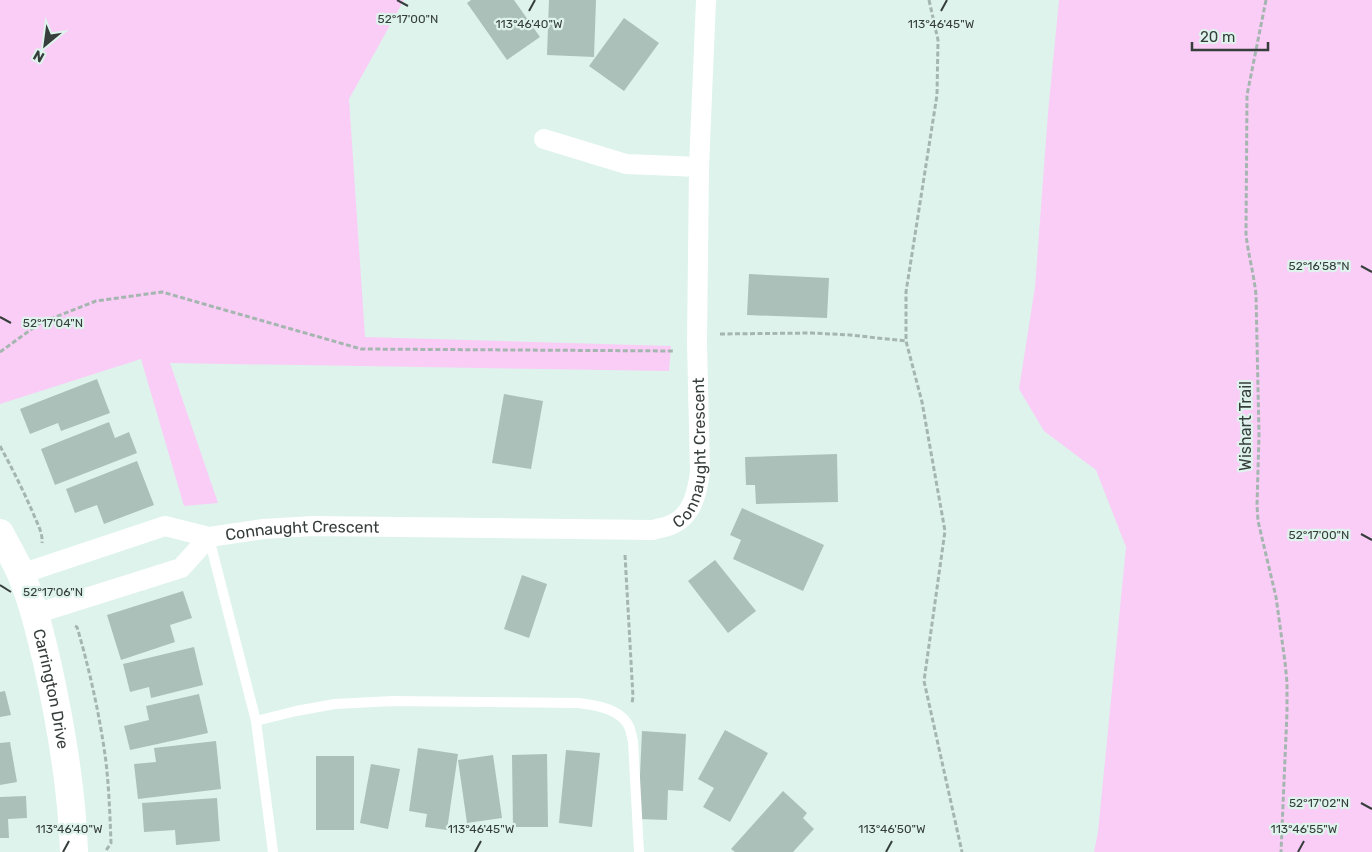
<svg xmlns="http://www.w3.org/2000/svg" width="1372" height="852" viewBox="0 0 1372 852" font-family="Rubik,sans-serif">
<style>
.green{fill:#facdf7}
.building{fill:#abc0b9}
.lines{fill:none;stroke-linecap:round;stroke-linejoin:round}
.path{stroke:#a5b6b0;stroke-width:3;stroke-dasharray:5 2.5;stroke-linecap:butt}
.lane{stroke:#fff;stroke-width:10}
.street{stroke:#fff;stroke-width:20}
.secondary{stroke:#fff;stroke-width:28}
.ticks{fill:none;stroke:#363e3b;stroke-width:2}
.labels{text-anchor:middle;stroke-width:4.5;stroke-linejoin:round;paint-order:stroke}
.street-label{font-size:16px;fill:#363e3b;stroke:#def3ec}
.ticks-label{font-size:12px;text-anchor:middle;fill:#363e3b;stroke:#def3ec;stroke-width:4.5;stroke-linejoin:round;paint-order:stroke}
</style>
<rect width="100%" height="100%" fill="#def3ec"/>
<g class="green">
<path d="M0,0H404L349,99L365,337L671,346L669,371L170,363L218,503L184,506L141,359L0,404Z"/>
<path d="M1059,0H1372V852H1094L1098,832L1126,547L1096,470L1044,431L1019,389L1035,287L1048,113Z"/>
</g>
<g class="building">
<path d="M471,0H514L540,37L507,60L467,3Z"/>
<path d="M549,0H596L594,57L547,55Z"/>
<path d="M624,18L659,43L624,91L589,66Z"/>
<path d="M749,274L829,278L827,318L747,315Z"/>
<path d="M97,379L110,413L61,431L58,423L30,434L20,409Z"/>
<path d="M504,394L543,401L531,469L492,463Z"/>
<path d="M109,422L115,438L129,432L137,453L55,485L41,449Z"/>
<path d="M837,454L838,502L756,504L755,485H746L745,457Z"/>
<path d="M137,461L154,505L104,524L97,505L75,513L66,489Z"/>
<path d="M742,508L824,545L803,591L733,559L741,540L730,535Z"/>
<path d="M715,560L756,611L728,633L688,581Z"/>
<path d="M522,575L547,584L529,638L504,629Z"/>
<path d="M183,591L192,618L170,625L175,642L121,660L107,615Z"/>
<path d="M194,647L203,685L151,698L149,687L130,692L123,664Z"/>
<path d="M5,691L11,715L0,717V692Z"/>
<path d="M199,694L208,733L130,750L124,726L149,720L146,706Z"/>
<path d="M725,730L768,753L730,822L703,807L714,788L698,779Z"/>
<path d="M642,731L686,734L683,791L668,790L667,820L638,819Z"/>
<path d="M216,741L221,789L138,799L134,764L156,762L154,748Z"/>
<path d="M10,742L17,782L0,785V743Z"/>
<path d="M418,748L458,754L447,830L425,827L427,814L409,811Z"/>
<path d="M566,750L600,753L592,827L559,823Z"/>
<path d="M547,754L548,827H513L512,755Z"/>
<path d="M493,755L502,818L467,823L458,760Z"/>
<rect x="316" y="756" width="38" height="74"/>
<path d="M371,764L400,769L388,829L360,823Z"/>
<path d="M783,791L807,813L803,818L814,829L793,852H735L731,849Z"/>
<path d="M26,796L27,818L8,819L9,838H0V797Z"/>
<path d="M217,798L220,841L176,845L175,830L144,832L142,803Z"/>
</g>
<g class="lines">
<g class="path">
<path d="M929,0L938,40L937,95L906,292V341L922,402L945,531L924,681L962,852"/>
<path d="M1266,0L1247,95L1246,234C1248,254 1254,274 1256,295L1259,435L1257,505L1258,521L1276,597L1285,662L1287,683V712L1281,852"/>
<path d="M720,334L812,333L850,335L906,341"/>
<path d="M0,352L40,323L96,301L162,292L361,349L675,351"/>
<path d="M0,446C12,468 23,490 33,513C37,523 43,533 42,543"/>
<path d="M625,555L633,697L632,703"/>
<path d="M75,626L77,627C90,671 100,717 106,762C109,789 110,816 111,843L105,852"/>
</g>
<g class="lane">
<path d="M209,538L256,721L273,852"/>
<path d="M256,721L296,711L335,704L393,701L578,703C596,705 623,709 630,729C631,733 632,737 633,741L639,852"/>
</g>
<g class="street">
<path d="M544,139L626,164L699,167"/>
<path id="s1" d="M21,574L165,526L209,537L263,529L313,526L653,530C658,528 663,528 668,526C692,518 697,494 700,472L697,343L699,167L706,0"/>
<path d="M35,614L181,568L209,537"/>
</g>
<path class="secondary" id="s2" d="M0,533C7,547 15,560 21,574C33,603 40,633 47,662C61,725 72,788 74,852"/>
</g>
<path class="ticks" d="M397,0L408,6M529,11L535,0M941,11L947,0M1361,266L1372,272M0,317L11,323M1361,534L1372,540M0,585L11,592M1361,803L1372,809M63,852L69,841M475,852L481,841M886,852L892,841M1298,852L1304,841"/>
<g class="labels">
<g class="street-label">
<text transform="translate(1245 426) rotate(-90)" y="6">Wishart Trail</text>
<text dy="6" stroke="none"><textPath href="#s1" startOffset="741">Connaught Crescent</textPath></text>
<text dy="6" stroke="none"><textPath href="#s1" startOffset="291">Connaught Crescent</textPath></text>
<text dy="6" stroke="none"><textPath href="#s2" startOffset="165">Carrington Drive</textPath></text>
</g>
</g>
<g class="ticks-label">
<text x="408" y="23">52°17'00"N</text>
<text x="529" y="28">113°46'40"W</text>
<text x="941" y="28">113°46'45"W</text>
<text x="1319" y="270">52°16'58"N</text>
<text x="53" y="327">52°17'04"N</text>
<text x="1319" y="539">52°17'00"N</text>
<text x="53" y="596">52°17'06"N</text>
<text x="1319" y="807">52°17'02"N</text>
<text x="69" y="833">113°46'40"W</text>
<text x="481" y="833">113°46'45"W</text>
<text x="892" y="833">113°46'50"W</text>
<text x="1304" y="833">113°46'55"W</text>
</g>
<g transform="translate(45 45) rotate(209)" stroke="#def3ec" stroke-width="4" paint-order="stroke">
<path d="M0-4L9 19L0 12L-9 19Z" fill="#363e3b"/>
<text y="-8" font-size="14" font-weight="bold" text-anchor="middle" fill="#363e3b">N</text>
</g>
<path d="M1192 42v8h76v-8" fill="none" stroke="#363e3b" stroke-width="2.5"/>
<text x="1200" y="42" font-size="15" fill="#363e3b" stroke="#def3ec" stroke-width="4" paint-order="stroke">20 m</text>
</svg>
